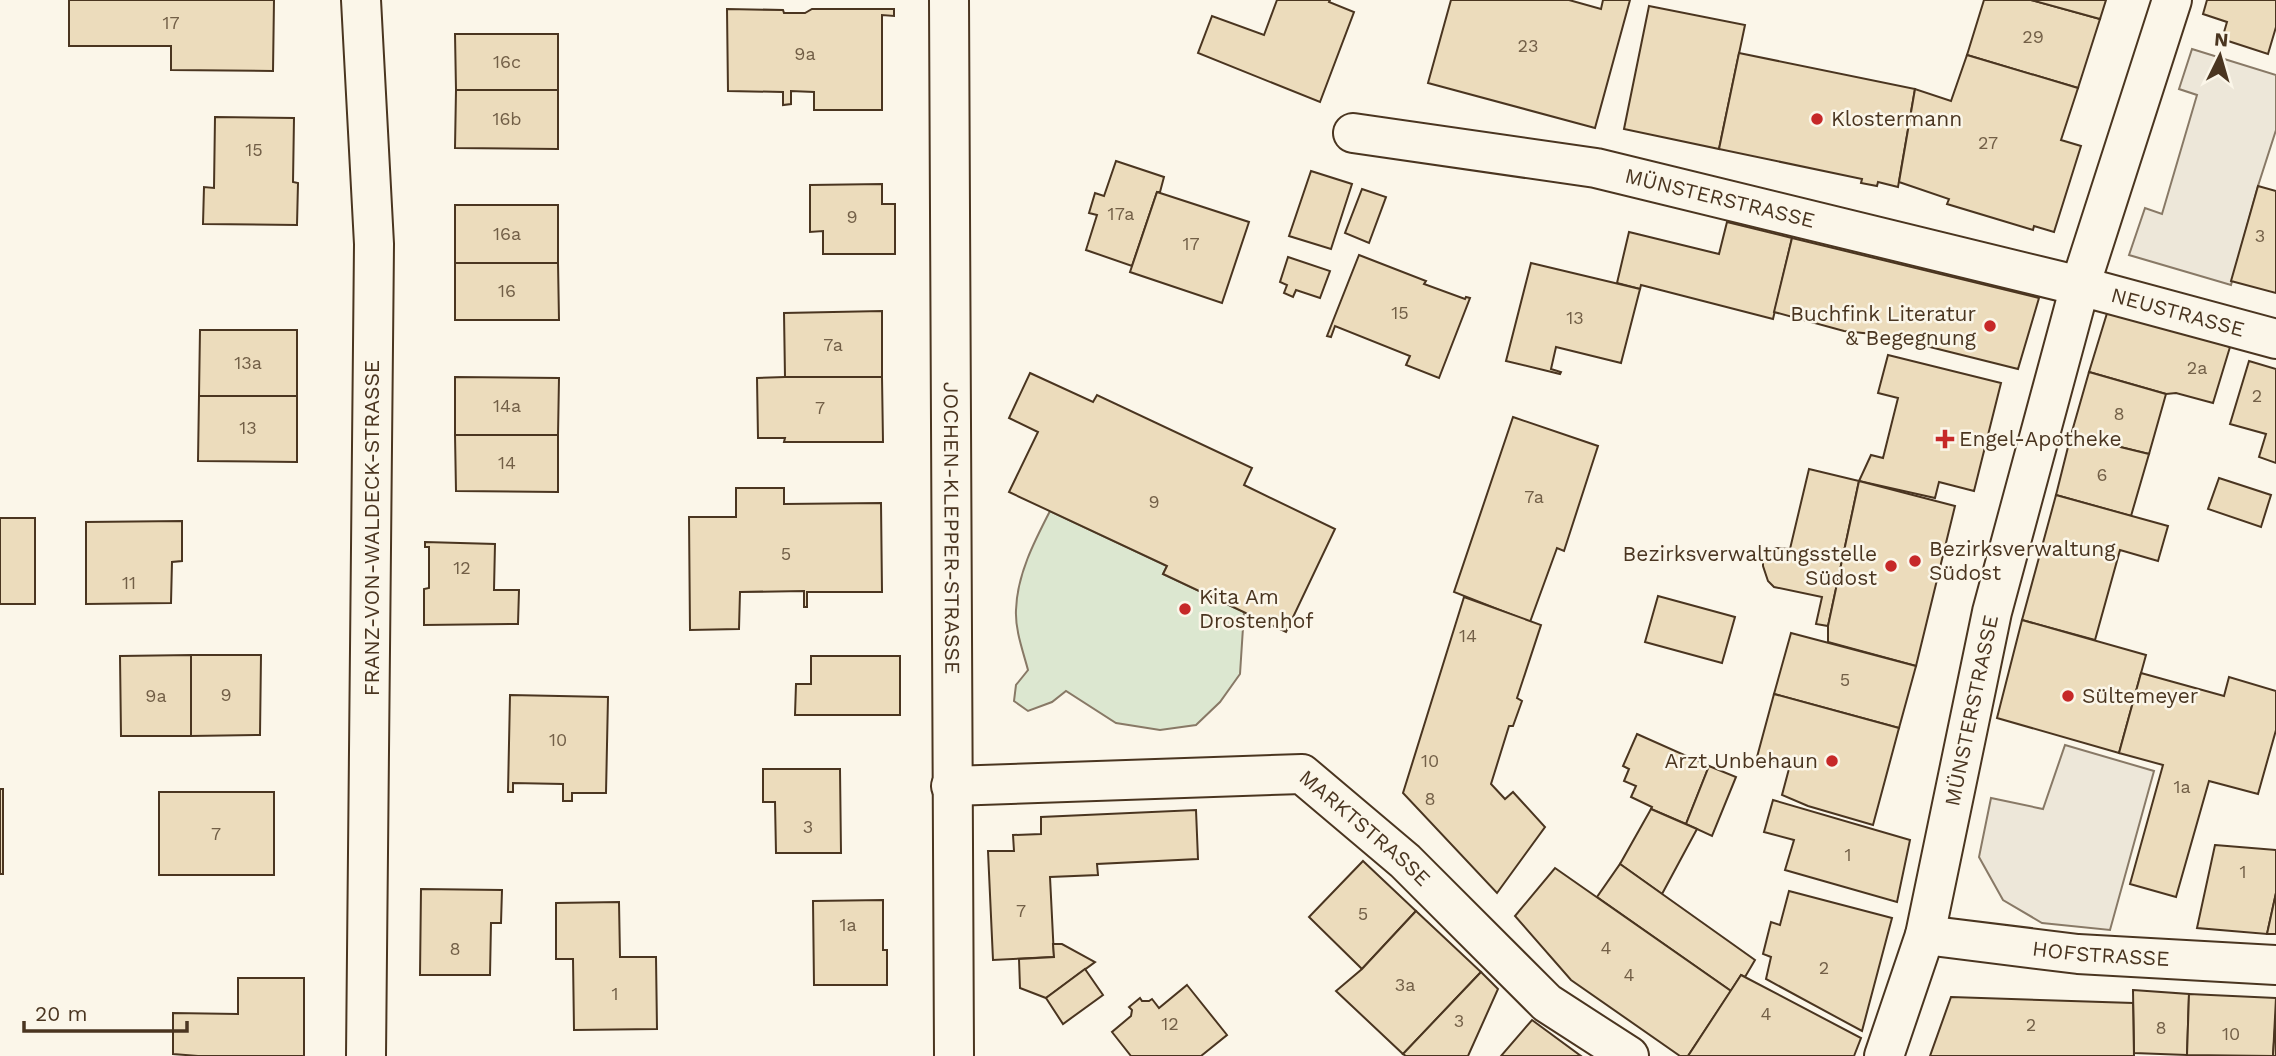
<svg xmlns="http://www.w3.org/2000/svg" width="2276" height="1056" viewBox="0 0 2276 1056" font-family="'Work Sans',sans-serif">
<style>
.green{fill:#dce7d0;stroke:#887966;stroke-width:2}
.parking{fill:#ede7d9;stroke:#887966;stroke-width:2}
.building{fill:#ecdcbc;stroke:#4a3520;stroke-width:2}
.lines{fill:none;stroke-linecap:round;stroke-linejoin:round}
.minor-casing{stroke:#4a3520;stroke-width:42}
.tertiary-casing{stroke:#4a3520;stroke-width:42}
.minor{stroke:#fbf6e9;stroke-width:38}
.tertiary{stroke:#fbf6e9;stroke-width:38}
.poi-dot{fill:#c62828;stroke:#fbf6e9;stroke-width:2.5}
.labels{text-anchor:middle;stroke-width:5;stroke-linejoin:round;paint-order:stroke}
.number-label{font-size:18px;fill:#725f47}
.poi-label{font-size:21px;fill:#4a3520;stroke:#fbf6e9;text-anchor:start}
.street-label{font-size:21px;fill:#4a3520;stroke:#fbf6e9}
</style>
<rect width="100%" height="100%" fill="#fbf6e9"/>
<path class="green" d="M1050,511L1167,566L1163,574L1244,612L1240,674L1220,702L1196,725L1160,730L1116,723L1066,691L1052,702L1028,711L1014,701L1016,685L1028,670C1023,651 1015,630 1016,610C1017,575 1034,542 1050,511Z"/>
<g class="parking">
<path d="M2192,49L2276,75V130L2258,186L2231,285L2129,255L2145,208L2162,214L2197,95L2179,89Z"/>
<path d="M2065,745L2154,771L2110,930L2042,923L2003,900L1979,857L1991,798L2043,809Z"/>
</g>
<g class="building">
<path d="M69,0H274L273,71L171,70V46H69Z"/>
<path d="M1277,0H1330L1329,2L1354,12L1320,102L1198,53L1212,16L1264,35Z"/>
<path d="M1451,0H1569L1601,9L1603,0H1630L1595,128L1428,83Z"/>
<path d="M1984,0H2031L2100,19L2078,88L1967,55Z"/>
<path d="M2031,0H2106L2100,19Z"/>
<path d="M2207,0H2276V27L2268,54L2222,39L2227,22L2203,14Z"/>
<path d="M1649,6L1745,25L1719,149L1624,129Z"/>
<path d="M727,9L783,10L784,13H805L812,9H894V16L882,15V110H814V92L791,91V104L783,105V92L728,91Z"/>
<path d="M455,34H558V90H456Z"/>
<path d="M1739,53L1915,89L1898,187L1878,182L1877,186L1861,183L1862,179L1719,149Z"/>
<path d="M1967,55L2078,88L2061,140L2081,146L2054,232L2034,226L2033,230L1947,204L1949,199L1899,182L1915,89L1951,101Z"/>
<path d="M456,90H558V149L455,148Z"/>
<path d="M215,117L294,118L293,182L298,183L297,225L203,224L204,187L214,188Z"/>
<path d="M1116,161L1164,177L1160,192H1157L1132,266L1086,250L1097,215L1089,213L1095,193L1104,196Z"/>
<path d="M1311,171L1352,184L1331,249L1289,236Z"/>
<path d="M882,184V204H895V254H823V231L810,232V185Z"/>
<path d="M2258,186L2276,191V293L2231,281Z"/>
<path d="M1362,189L1386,197L1369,243L1345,233Z"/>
<path d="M1157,192L1249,222L1222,303L1130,272Z"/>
<rect x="455" y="205" width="103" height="58"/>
<path d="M1727,222L1792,238L1773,319L1641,285L1640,289L1617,283L1629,232L1719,254Z"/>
<path d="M1792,238L2039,298L2018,369L1882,335L1844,331L1774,312Z"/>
<path d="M1359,255L1426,281L1424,284L1465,299L1466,297L1470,298L1439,378L1406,365L1410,356L1335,326L1331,337L1327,336Z"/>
<path d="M1288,257L1330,271L1320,298L1296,290L1293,297L1284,293L1287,285L1280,282Z"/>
<path d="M455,263H558L559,320H455Z"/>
<path d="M1531,263L1640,289L1621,363L1556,347L1551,369L1561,372L1560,374L1506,361Z"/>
<path d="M2108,310L2184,331L2230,347L2213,403L2176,393L2166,394L2089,372Z"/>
<path d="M882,311V377H785L784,313Z"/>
<path d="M200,330H297V396H199Z"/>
<path d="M1888,355L2001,383L1974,491L1939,482L1935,498L1859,481L1871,455L1883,458L1898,398L1878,393Z"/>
<path d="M2249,361L2276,369V463L2259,457L2266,434L2230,424Z"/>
<path d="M2089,372L2166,394L2149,454L2071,435Z"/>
<path d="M1030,373L1093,402L1097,395L1252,468L1244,485L1335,529L1286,632L1163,574L1167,566L1009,492L1038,432L1009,418Z"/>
<path d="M455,377L559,378L558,435H455Z"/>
<path d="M785,377H882L883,442H784L785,438H758L757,378Z"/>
<path d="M199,396H297V462L198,461Z"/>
<path d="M1513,417L1598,446L1564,551L1557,548L1530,622L1454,592Z"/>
<path d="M455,435H558V492L456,491Z"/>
<path d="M2071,435L2149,454L2131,516L2056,495Z"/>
<path d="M1809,469L1859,481L1828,626L1816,624L1822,597L1774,587L1768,581L1763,566V559L1769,552L1776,548L1790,549Z"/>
<path d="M2219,478L2271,495L2261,527L2208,509Z"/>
<path d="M1859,481L1955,506L1916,666L1828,642V626Z"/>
<path d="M736,488H784V504L881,503L882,592H807V607H804V591L740,592L739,629L690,630L689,517H736Z"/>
<path d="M2056,495L2168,526L2158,561L2120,550L2095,640L2022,620Z"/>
<rect x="0" y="518" width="35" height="86"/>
<path d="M182,521V561L172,562L171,603L86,604V522Z"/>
<path d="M425,542L495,544L494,590H519L518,624L424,625V589L429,588V547H425Z"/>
<path d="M1658,596L1735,617L1722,663L1645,642Z"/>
<path d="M1464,597L1541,625L1517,698L1522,701L1513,726H1509L1491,784L1505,799L1513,792L1545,827L1497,893L1403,793Z"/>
<path d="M2022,620L2146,655L2119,753L1997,718Z"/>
<path d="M1791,633L1916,666L1899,728L1774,694Z"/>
<path d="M191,655V736H121L120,656Z"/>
<path d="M191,655H261L260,735L191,736Z"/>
<path d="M811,656H900V715H795L796,684H811Z"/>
<path d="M2141,673L2224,696L2229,677L2276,691V730L2258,794L2209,781L2176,897L2130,884L2163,765L2119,753Z"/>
<path d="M1774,694L1899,728L1873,825L1808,806L1782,795L1790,765L1757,757Z"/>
<path d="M510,695L608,697L606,793H572V801H563V784L513,783V792H508Z"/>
<path d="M1637,734L1709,766L1686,824L1651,809L1652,807L1631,797L1636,786L1624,781L1629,769L1623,766Z"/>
<path d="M1709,766L1736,777L1712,836L1686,824Z"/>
<path d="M763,769H840L841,853H776L775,802H763Z"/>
<rect x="0" y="789" width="3" height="85"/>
<rect x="159" y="792" width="115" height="83"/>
<path d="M1773,800L1910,840L1897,902L1785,870L1794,840L1764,832Z"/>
<path d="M1651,809L1697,829L1662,894L1620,864Z"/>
<path d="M1196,810L1198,859L1097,864L1098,875L1050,877L1054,957L993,960L988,851H1014L1013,835L1041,834V817Z"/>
<path d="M2215,845L2276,850V893L2267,934L2197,928Z"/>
<path d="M1363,861L1416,911L1362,969L1309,917Z"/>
<path d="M1620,864L1755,960L1745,977L1741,975L1731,991L1597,897Z"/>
<path d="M1555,868L1731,991L1688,1056H1680L1571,980L1515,916Z"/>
<path d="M421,889L502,890L501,923H491L490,975H420Z"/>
<path d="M1789,891L1892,918L1862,1031L1766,979L1771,957L1763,954L1771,922L1780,925Z"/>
<path d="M2276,893V934H2267Z"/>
<path d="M883,900V950H887V985H814L813,901Z"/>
<path d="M619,902L620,957H656L657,1029L574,1030L573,959H556V903Z"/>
<path d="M1416,911L1481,972L1403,1054L1336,991L1362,969Z"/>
<path d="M1053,944H1062L1095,962L1046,998L1020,988L1019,959L1054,957Z"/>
<path d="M1085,969L1103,995L1063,1024L1046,998Z"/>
<path d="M1481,972L1498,989L1468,1056H1406L1403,1054Z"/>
<path d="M1741,975L1861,1038L1854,1056H1688Z"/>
<path d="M238,978H304V1056H198L173,1054V1013L238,1014Z"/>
<path d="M1187,985L1227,1035L1201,1056H1131L1112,1032L1131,1016L1132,1010L1129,1007L1140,998L1142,1001H1149L1152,999L1159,1008Z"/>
<path d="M2133,990L2189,994L2187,1055L2134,1053Z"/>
<path d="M2189,994L2276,998L2273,1056L2187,1055Z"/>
<path d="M1951,997L2133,1003L2134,1056H1930Z"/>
<path d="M2276,1014V1056H2273Z"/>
<path d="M1532,1020L1581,1056H1501Z"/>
</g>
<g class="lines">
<defs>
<g id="minor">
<path d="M361,0L374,244L366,1056"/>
<path id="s1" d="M949,0L954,1056"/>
<path id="s2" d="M1353,133L1596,168L2080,286L2276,339"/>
<path id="s3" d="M951,786L1302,774L1405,861L1547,1003L1629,1056"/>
</g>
<g id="tertiary">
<path id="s4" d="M1925,935L2078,954L2276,965"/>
<path id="s5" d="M1884,1056L1925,935L1992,612L2080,286L2172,0"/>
</g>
</defs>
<use href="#minor" class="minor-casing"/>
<use href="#tertiary" class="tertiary-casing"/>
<use href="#minor" class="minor"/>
<use href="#tertiary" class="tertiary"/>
</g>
<g class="poi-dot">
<circle cx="1817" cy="119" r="7"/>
<circle cx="1990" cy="326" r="7"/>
<path d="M1941.5 428.5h7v7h7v7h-7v7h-7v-7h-7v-7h7z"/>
<circle cx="1915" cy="561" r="7"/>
<circle cx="1891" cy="566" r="7"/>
<circle cx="1185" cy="609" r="7"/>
<circle cx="2068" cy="696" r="7"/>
<circle cx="1832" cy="761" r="7"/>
</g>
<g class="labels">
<g class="number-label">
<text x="171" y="29">17</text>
<text x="2033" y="43">29</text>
<text x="1528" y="52">23</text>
<text x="805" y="60">9a</text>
<text x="507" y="68">16c</text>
<text x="507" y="125">16b</text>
<text x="1988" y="149">27</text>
<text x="254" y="156">15</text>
<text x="1121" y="220">17a</text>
<text x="852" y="223">9</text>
<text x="507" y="240">16a</text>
<text x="2260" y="242">3</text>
<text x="1191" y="250">17</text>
<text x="507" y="297">16</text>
<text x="1400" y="319">15</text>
<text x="1575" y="324">13</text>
<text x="833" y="351">7a</text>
<text x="248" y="369">13a</text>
<text x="2197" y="374">2a</text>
<text x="2257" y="402">2</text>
<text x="507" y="412">14a</text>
<text x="820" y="414">7</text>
<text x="2119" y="420">8</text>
<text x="248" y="434">13</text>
<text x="507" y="469">14</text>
<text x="2102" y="481">6</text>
<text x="1534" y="503">7a</text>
<text x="1154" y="508">9</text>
<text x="786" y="560">5</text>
<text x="462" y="574">12</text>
<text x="129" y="589">11</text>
<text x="1468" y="642">14</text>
<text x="1845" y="686">5</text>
<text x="226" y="701">9</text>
<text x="156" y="702">9a</text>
<text x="558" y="746">10</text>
<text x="1430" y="767">10</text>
<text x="2182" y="793">1a</text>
<text x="1430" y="805">8</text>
<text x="808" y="833">3</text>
<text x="216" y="840">7</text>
<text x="1848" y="861">1</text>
<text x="2243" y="878">1</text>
<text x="1021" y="917">7</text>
<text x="1363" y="920">5</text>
<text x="848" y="931">1a</text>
<text x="1606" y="954">4</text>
<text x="455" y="955">8</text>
<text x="1824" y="974">2</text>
<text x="1629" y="981">4</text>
<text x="1405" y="991">3a</text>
<text x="615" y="1000">1</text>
<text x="1766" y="1020">4</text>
<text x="1459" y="1027">3</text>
<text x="1170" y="1030">12</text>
<text x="2031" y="1031">2</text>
<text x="2161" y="1034">8</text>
<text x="2231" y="1040">10</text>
</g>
<g class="poi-label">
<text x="1831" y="126">Klostermann</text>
<text x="1976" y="321" text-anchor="end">Buchfink Literatur<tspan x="1976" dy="24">&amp; Begegnung</tspan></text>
<text x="1959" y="446">Engel-Apotheke</text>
<text x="1929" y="556">Bezirksverwaltung<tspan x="1929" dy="24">Südost</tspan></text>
<text x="1877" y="561" text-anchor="end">Bezirksverwaltungsstelle<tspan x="1877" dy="24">Südost</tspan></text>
<text x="1199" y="604">Kita Am<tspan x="1199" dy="24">Drostenhof</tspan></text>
<text x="2082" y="703">Sültemeyer</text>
<text x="1818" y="768" text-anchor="end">Arzt Unbehaun</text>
</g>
<g class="street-label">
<text dy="7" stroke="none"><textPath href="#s2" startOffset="373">MÜNSTERSTRASSE</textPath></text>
<text dy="7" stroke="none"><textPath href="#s2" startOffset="845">NEUSTRASSE</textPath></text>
<text transform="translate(372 528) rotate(-90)" y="7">FRANZ-VON-WALDECK-STRASSE</text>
<text dy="7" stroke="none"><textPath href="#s1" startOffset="528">JOCHEN-KLEPPER-STRASSE</textPath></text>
<text dy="7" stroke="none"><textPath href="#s5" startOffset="357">MÜNSTERSTRASSE</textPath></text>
<text dy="7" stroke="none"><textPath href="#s3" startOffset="434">MARKTSTRASSE</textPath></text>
<text dy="7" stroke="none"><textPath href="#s4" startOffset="177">HOFSTRASSE</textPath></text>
</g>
</g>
<g transform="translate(2220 56) rotate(5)" stroke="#fbf6e9" stroke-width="5" paint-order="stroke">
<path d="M0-5L12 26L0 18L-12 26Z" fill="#4a3520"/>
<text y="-10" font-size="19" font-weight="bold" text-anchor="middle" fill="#4a3520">N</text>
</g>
<path d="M24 1021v10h163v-10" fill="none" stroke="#4a3520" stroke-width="3.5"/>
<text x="35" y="1021" font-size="21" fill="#4a3520" stroke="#fbf6e9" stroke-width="5" paint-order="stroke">20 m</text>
</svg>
